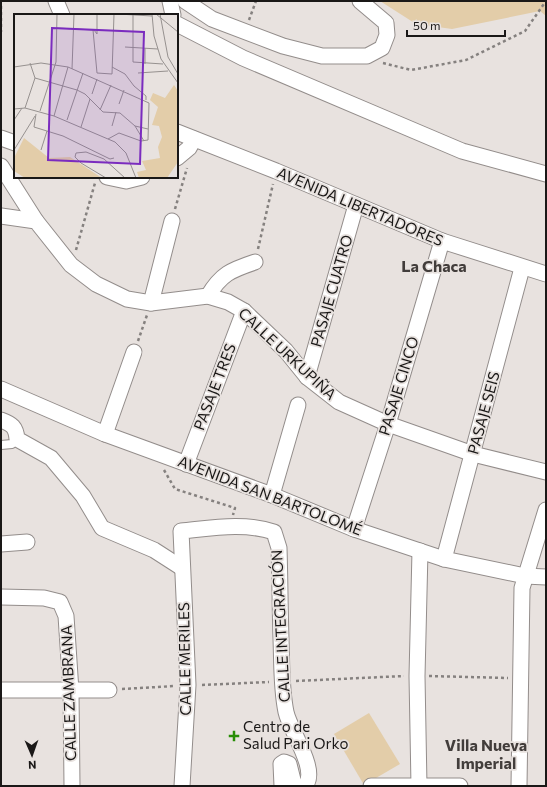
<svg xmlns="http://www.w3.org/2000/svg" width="547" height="787" viewBox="0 0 547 787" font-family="Commissioner,sans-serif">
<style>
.green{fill:#e3cda9}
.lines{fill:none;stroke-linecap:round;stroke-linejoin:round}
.service-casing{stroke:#938d8b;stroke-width:10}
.minor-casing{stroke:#938d8b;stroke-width:17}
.path{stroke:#85817f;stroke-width:2.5;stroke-dasharray:3 3;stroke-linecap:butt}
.service{stroke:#fff;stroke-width:8}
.minor{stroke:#fff;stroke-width:15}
.poi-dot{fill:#288d06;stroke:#e8e2df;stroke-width:1.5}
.labels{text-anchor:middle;stroke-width:3.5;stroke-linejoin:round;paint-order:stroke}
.street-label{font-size:15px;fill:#1a1817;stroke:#e8e2df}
.poi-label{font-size:15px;fill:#1a1817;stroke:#e8e2df;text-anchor:start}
.neighbourhood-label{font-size:16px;font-weight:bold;fill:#423d3b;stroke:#e8e2df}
.inset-road{fill:none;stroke:#96918f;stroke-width:1}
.view{fill:#7b2cbf;fill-opacity:0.15;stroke:#7b2cbf;stroke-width:2}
.inset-edge{fill:none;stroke:#1a1817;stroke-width:2}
</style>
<rect width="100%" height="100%" fill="#e8e2df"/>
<g class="green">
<path d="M380,1H546V16L540,11L452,29L416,24Z"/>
<path d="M369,713L400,764L364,785L334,734Z"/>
</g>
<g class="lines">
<defs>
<path id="service" d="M1,445L12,444L17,439"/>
<g id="minor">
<path d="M56,1L62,15"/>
<path d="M170,1L173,15"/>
<path d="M185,1L212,19L283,46L322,56H367L382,48L387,35L386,23L360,1"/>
<path d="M177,24L243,58L462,151L546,174"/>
<path d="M177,132L276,171L442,241L546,274"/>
<path d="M1,138L15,143"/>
<path d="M177,158L189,148L194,139"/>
<path d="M1,166L36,221"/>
<path d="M107,177L126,181L142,177"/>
<path d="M1,216L36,221L71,265L96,284L127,299L151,303L208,296L228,302L244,311L286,351L307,377L339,402L388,424L473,454L546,472"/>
<path d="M208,296C221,274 231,270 255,262"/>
<path d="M151,303L172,221"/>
<path d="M307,377L356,205"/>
<path d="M1,389L105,434L272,495L354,529L444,559L525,576L546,577"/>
<path d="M1,420C12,424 16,427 17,439L51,458L83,496L102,528L154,550L182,568"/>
<path d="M105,434L134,352"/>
<path d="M186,464L244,311"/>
<path d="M272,495L298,405"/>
<path d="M354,529L388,424L442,241"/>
<path d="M1,544L27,542"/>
<path d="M444,559L522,268"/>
<path d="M1,597L44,598L60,602L66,616L71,691L72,786"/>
<path d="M1,690H109"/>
<path d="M182,786L188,685L181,531C212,528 244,522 274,532L279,548C280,578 280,609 281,639C282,664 281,688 286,712C290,731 319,770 305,786"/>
<path d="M282,786L281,764L284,762L289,764L294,784L296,786"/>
<path d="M371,786H460"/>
<path d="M419,786L417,676L420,551"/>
<path d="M519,786L522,588L546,510"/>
</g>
</defs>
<use href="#service" class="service-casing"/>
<use href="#minor" class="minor-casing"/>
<g class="path">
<path d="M1,6V32"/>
<path d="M249,20L256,1"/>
<path d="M383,63L411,70L466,60L525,31L546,1"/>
<path d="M175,209L187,168"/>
<path d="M258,249L273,184"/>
<path d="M76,250L95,183"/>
<path d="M138,341L147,315"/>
<path d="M164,470L175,489L235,508L233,515"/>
<path d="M429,676L508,678"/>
<path d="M296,681L404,676"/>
<path d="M202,685L269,682"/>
<path d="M122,689L175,686"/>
</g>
<use href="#service" class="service"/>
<use href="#minor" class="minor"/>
</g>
<path class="poi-dot" d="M232 730h4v4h4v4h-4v4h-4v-4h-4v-4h4z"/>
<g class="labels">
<g class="street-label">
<text transform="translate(360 207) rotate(23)" y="5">AVENIDA LIBERTADORES</text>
<text transform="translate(332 291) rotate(-74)" y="5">PASAJE CUATRO</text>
<text transform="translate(287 354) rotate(43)" y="5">CALLE URKUPIÑA</text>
<text transform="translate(399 386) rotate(-73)" y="5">PASAJE CINCO</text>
<text transform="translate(215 387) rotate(-69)" y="5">PASAJE TRES</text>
<text transform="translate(484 413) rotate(-75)" y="5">PASAJE SEIS</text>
<text transform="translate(270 496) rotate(21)" y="5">AVENIDA SAN BARTOLOMÉ</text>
<text transform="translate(281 626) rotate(-93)" y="5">CALLE INTEGRACIÓN</text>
<text transform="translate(185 659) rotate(-91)" y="5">CALLE MERILES</text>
<text transform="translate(69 693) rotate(-92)" y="5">CALLE ZAMBRANA</text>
</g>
<g class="poi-label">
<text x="243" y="732">Centro de<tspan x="243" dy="17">Salud Pari Orko</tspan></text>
</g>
<g class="neighbourhood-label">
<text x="434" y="272">La Chaca</text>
<text x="486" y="751">Villa Nueva<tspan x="486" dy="18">Imperial</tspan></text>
</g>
</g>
<g transform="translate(14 14)">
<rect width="164" height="164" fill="#e8e2df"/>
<path d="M160,71L164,77V148L153,164H125L123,158L132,156L128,147L146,144L144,133L148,123L145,112L138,111L144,93L136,86L139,79L151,84ZM10,124L35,144L56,143L88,164H11L0,157V144Z" fill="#e3cda9"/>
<path class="inset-road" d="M104,0L138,2M119,0V48L149,50M138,0L140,22L147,45L164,69M142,0L164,18M146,0L154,43L164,60M43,14L80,16L83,20V0M79,16L83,59L98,60L100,0M111,33L144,35M131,34V50M0,53L27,49L54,53L135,89L134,126L127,127L105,119L94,125M98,53L111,60L120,72L132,82V86M58,55L60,0M124,59L154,57M21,64L63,76L71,80L89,98L106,99L121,112L134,115M78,80L83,65M105,90L110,76M11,94L21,64L16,49M0,95L11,94L40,102L101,128L112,139L122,164M86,96L97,71M26,97L42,48L43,0M22,100L20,113L49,122L96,145L100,144M40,102L54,53M0,106L8,94M53,106L69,59M98,112L102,98M121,112L130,127M67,113L76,85M0,136L21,102M27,136L33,117M92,164L67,149L61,143L62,139L72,138L90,145L111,164"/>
<path class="view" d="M38,14L130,18L126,150L34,146Z"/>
<rect width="164" height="164" class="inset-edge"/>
</g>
<rect width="547" height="787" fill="none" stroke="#1a1817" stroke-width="4"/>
<g transform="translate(32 755) rotate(178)" stroke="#e8e2df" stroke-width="3" paint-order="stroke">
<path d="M0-3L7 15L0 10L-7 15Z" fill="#1a1817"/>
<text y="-6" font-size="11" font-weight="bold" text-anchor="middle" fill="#1a1817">N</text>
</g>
<path d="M407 30v6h98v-6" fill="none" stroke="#1a1817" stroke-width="2"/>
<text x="413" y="30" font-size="12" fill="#1a1817" stroke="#e8e2df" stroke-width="3" paint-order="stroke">50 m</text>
</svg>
